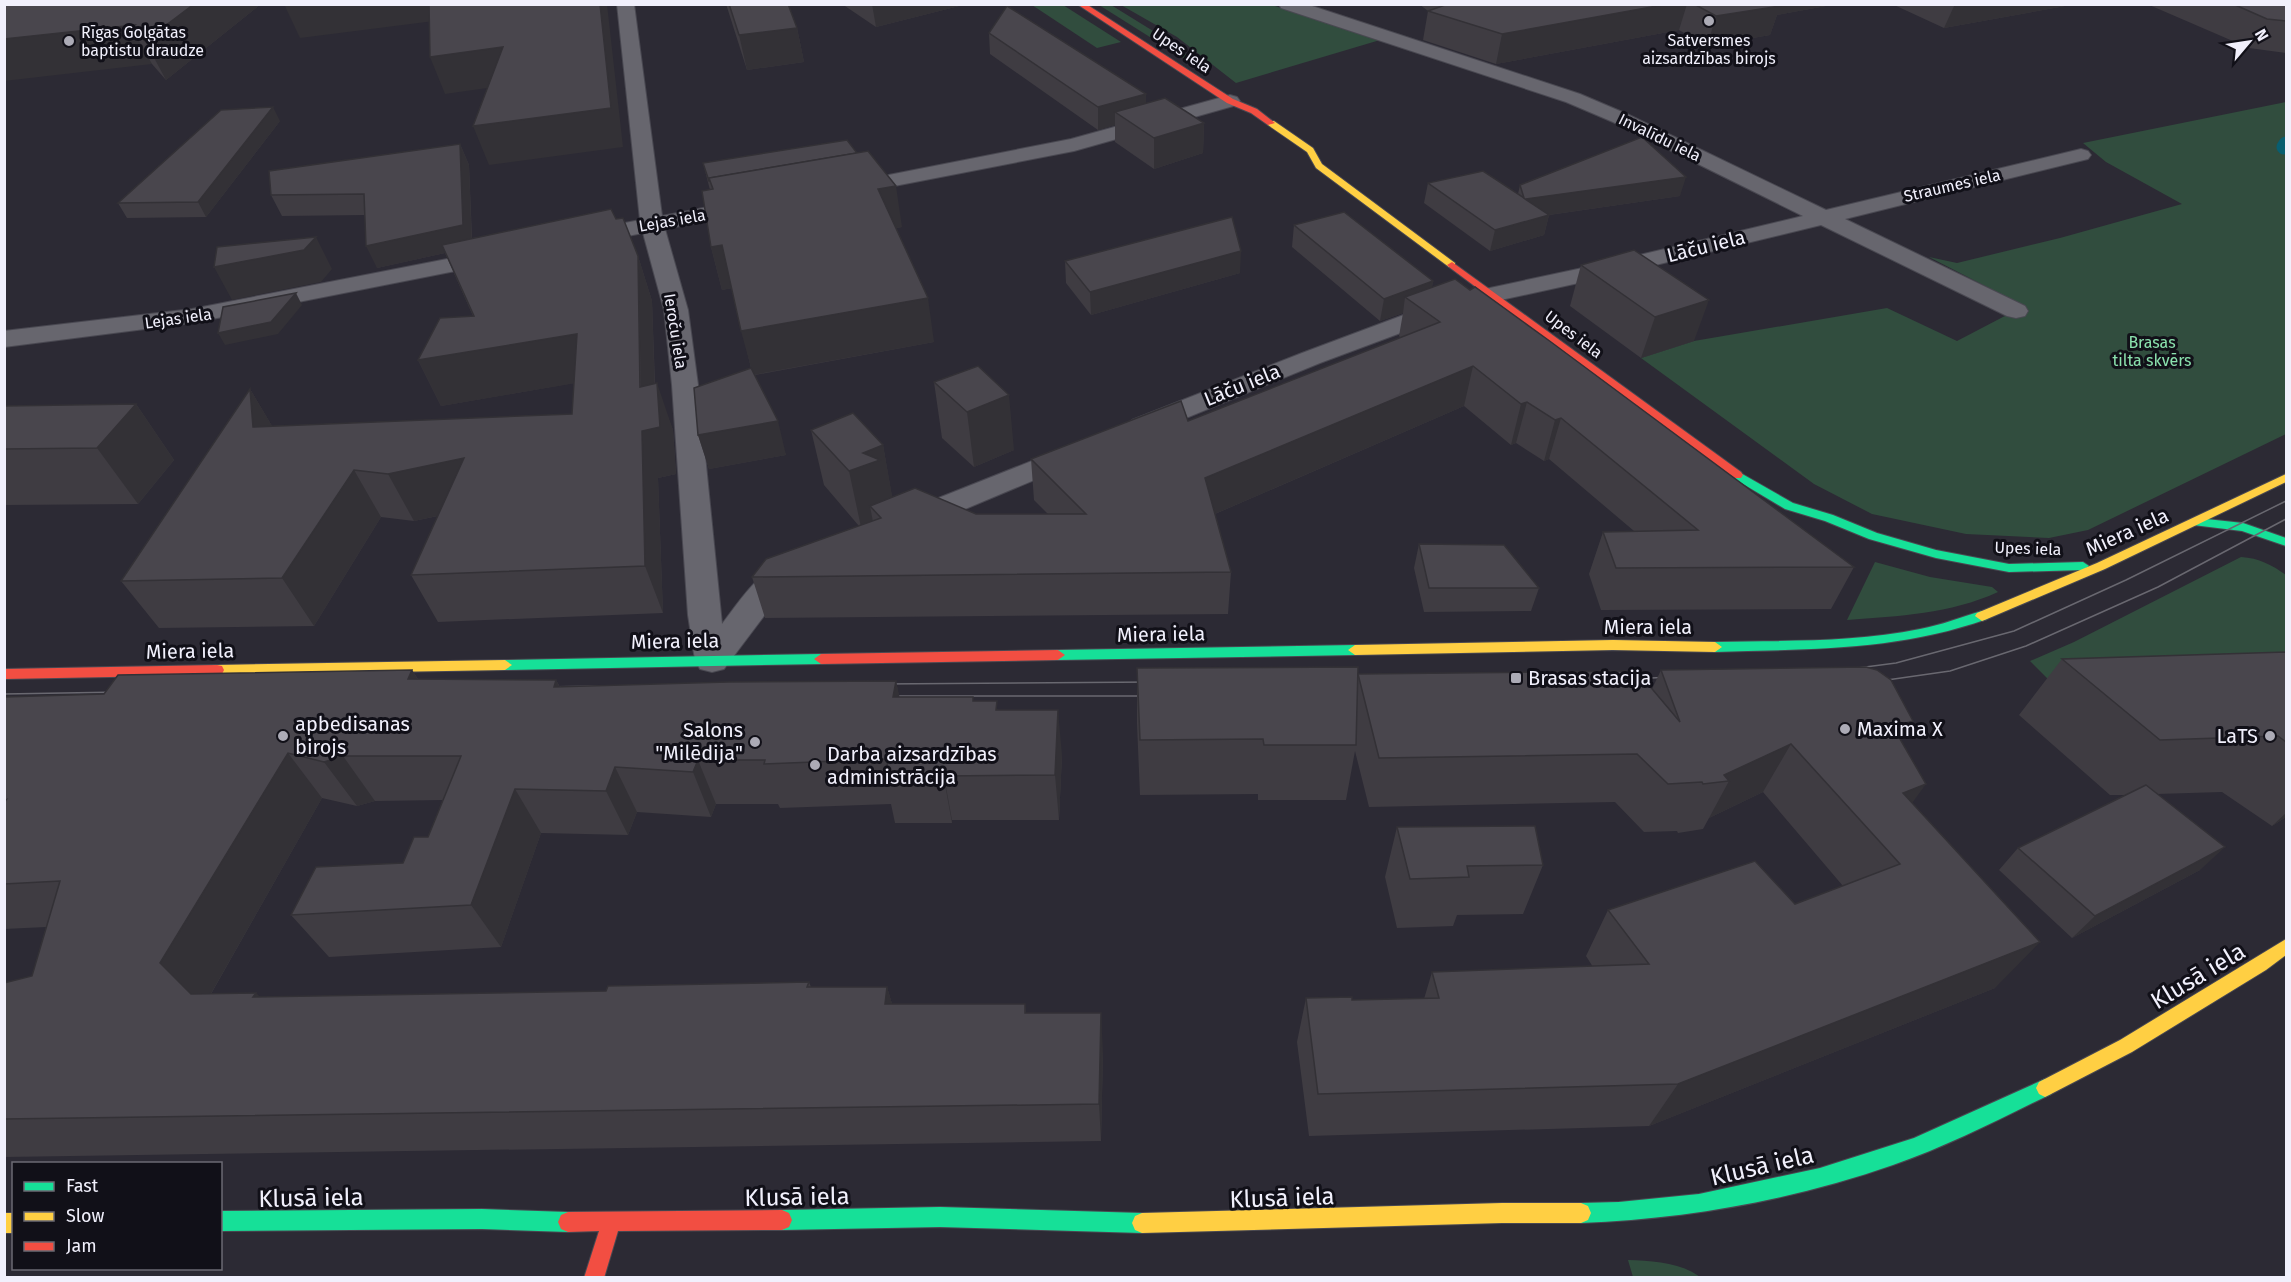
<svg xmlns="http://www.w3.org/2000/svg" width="2291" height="1282" viewBox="0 0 2291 1282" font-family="'Fira Sans',sans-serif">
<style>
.green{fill:#314d3e}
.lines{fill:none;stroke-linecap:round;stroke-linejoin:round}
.stream{stroke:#085e71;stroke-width:15}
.street-casing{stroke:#494851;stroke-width:2}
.fast-casing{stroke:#494851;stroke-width:2}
.slow-casing{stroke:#494851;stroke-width:2}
.jam-casing{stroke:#494851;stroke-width:2}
.street{fill:#67666e;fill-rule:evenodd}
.fast{fill:#16e098;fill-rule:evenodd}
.slow{fill:#ffcf43;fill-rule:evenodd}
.jam{fill:#f24e42;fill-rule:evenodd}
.tram{stroke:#696870;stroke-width:1.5}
.wall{fill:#3f3c42}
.shaded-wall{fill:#333136}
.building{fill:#49464d;stroke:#333136;stroke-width:1.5}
.poi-dot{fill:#acabb6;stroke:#111018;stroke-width:2}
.labels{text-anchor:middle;stroke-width:6;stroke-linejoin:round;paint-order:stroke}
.far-poi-label{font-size:16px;fill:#f1f0fc;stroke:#111018;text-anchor:start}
.far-street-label{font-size:16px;fill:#f1f0fc;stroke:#111018}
.far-park-label{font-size:16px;fill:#8be2ae;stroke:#111018}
.street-label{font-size:20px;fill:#f1f0fc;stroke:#111018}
.poi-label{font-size:20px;fill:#f1f0fc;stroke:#111018;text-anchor:start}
.near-street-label{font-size:24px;fill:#f1f0fc;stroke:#111018}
</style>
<rect width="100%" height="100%" fill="#2c2a34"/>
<g class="green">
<path d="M1032,5H1063L1121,42L1097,48Z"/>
<path d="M1099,5H1111L1179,47L1191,60L1188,61Z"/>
<path d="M1121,5H1272L1380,40L1236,83L1177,37Z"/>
<path d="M2286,102V434L2088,530L2049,538L1966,534L1872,514L1814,484L1641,358L1694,341L1887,308L1957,341L2024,306L1929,257L1957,263L2060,238L2182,204L2106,162L2083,143Z"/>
<path d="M2241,557C2259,558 2272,565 2286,575V692L2064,688L2047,678L2030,661L2074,642Z"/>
<path d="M1875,562L1930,577L1992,587L1998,592C1950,614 1899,616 1847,620Z"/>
<path d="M1628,1260C1652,1261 1680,1262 1700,1277H1633Z"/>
</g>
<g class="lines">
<path class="stream" d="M2284,147L2286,144"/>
<defs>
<g id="street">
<path d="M617,4H634L662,216L749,199L757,201L760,206L757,211L749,213L665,229L688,310L698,385L722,624C740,601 770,552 803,562L808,569L803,576L779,596L724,669L712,672L700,669L695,660L688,615L672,385L664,310L643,233L582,245L574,243L571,238L574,233L640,220Z"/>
<path d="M1279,4H1306L1580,94L1627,114L1826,210L2081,149L2088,151L2091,155L2088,159L1845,219L2025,306L2028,311L2025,316L2016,318L2007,316L1821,225L1606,277L1473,306L1320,363L1152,432L1142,434L1132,432L1128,426L1132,420L1302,353L1457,295L1606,263L1803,216L1613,122L1566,102L1281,8Z"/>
<path d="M1230,95L1237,97L1240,101L1237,105L1074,151L848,195L840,194L837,189L840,184L848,183L1071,139Z"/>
<path d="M493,250L501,252L505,257L501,262L192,323L4,347V331L192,309Z"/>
<path d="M1072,445L1082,448L1086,454L1082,460L920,528L909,531L898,528L894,521L898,514Z"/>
</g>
<g id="fast">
<path d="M1737,471L1793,503L1833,515L1877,533L1936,550L2009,564L2083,562L2089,566L2083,570L2009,572L1936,558L1869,539L1825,521L1785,509L1733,478L1731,475Z"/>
<path d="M2197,518L2243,523L2286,538V546L2242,531L2193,525L2191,522L2193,519Z"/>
<path d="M1982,611L1989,616L1987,619C1897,651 1809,649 1715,652L1708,647L1715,642C1783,640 1853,643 1920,629C1942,625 1961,617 1982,611Z"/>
<path d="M1355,645L1362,650L1355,655L1058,660L1051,655L1058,650Z"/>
<path d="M821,654L828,659L821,664L505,670L498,665L505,660Z"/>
<path d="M2045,1079L2051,1082L2054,1088L2051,1094C2000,1119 1948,1146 1893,1165C1793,1200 1687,1219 1581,1223L1574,1220L1571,1213L1574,1206L1581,1203L1619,1202L1699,1194L1820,1168L1914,1138Z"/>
<path d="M940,1207L1142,1213L1149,1216L1152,1223L1149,1230L1142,1233L940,1227L782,1230L775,1227L772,1220L775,1213L782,1210Z"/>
<path d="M482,1209L568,1212L575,1215L578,1222L575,1229L568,1232L482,1229L220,1231V1211Z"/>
</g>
<g id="slow">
<path d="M1268,121H1274L1313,148L1322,164L1455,263V267H1449L1316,168L1307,152L1268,125Z"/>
<path d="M2286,474V482L2105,569L1987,619L1982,621L1975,616L1977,613L2097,563Z"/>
<path d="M1613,640L1715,642L1722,647L1715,652L1613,650L1355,655L1348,650L1355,645Z"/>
<path d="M505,660L512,665L505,670L217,675L212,674L210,670L212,666L217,665Z"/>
<path d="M2286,939V955L2266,970L2132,1052L2051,1094L2045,1097L2039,1094L2036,1088L2039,1082L2120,1040Z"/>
<path d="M1502,1203H1581L1588,1206L1591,1213L1588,1220L1581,1223H1502L1142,1233L1135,1230L1132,1223L1135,1216L1142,1213Z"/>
<rect x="4" y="1213" width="10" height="20"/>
</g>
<g id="jam">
<path d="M1077,4H1086L1233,99L1257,109L1275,123L1268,125L1251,113L1227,103Z"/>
<path d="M1452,262L1741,472L1743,475L1741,478H1733L1449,267L1447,265Z"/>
<path d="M1058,650L1065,655L1058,660L821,664L814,659L821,654Z"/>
<path d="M217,665L222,666L224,670L222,674L217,675L4,679V669Z"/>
<path d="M782,1210L789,1213L792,1220L789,1227L782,1230L618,1231L604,1278H584L599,1231L568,1232L561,1229L558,1222L561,1215L568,1212Z"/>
</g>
</defs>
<use href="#street" class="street-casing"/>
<use href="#fast" class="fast-casing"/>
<use href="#slow" class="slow-casing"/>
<use href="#jam" class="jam-casing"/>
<use href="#street" class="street"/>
<use href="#fast" class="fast"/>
<use href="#slow" class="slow"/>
<use href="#jam" class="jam"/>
<g class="tram">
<path d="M1850,669L1896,663L2014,631L2126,580L2286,501"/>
<path d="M1628,679L1673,677"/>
<path d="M1873,682L1950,671L2026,646L2158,587L2286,519"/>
<path d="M881,684L1154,682"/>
<path d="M542,687L605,686"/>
<path d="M4,694L122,692"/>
<path d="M883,696H1153"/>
</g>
</g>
<g class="wall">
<path d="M4,4H261L166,80L152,64Z"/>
<path d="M726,4H788L797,28L804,62L747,70Z"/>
<path d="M842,4H967L876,27Z"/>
<path d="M1419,4H1837L1777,15L1770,35L1707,46L1679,30L1496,64L1423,40L1428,11Z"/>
<path d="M1892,4H2076L1944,28Z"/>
<path d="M2147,4H2286V53L2249,48Z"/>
<path d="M989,33L1146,94V103L1204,123L1203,153L1154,169L1115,142V125L1098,130L990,54Z"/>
<path d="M280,121L206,217L127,218L118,203Z"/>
<path d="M460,144L469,165L472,238L616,219L638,256L652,301L655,384L673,430L676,474L658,478L663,613L438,622L411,575L438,516L414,521L381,517L314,626L159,628L121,581L250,389L272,426L572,414L574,383L441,406L418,360L473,316L445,253L377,268L365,215L282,216L271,195Z"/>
<path d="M703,163L902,227L896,228L934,342L755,375L786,455L709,469L698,435L751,368L732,288L722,290L711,247L710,190Z"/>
<path d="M1428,183L1518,194L1520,185L1680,196L1549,215L1544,235L1490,251L1424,203Z"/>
<path d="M1294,225L1433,281L1432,287L1854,567L1831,609L1601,610L1589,574L1603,532L1634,531L1549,459L1544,461L1516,443L1511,445L1464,406L1215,514L1231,572L1228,614L765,618L752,577L859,526L824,485L811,430L883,445L892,497L976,514H1048L1034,500L1031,459L1188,421L1401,338L1399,336L1403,313L1380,321L1292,247Z"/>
<path d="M1065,261L1240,273L1091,315L1066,283Z"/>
<path d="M1581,265L1694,341L1641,358L1570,306Z"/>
<path d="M934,382L1014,450L974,467L942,438Z"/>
<path d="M136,404L174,460L138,504L4,505V406Z"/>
<path d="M1419,544L1539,588L1531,611L1424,612L1414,568Z"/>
<path d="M2286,652V817L2272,826L2222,792L2157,794L2200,870L2072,938L1999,870L2018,848L2126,795H2110L2019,715L2062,659Z"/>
<path d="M1137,668L1357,674L1652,689L1661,670L1900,740L1912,803L1995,988L1649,1126L1309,1136L1297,1042L1306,998L1352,1000L1424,999L1432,972L1593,967L1586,956L1608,910L1795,904L1843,886L1763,792L1709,818L1703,829L1678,833L1677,831L1644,832L1615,802L1369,807L1355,751L1346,800H1258V794L1140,795L1137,724Z"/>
<path d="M412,670L418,679L556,680L560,687L896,681L899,697L974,701L999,710L1062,755L1059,820H952V823H895L891,804L780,808L778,804H716L711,817L637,812L628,835L541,833L501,947L329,957L291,915L403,863L428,837L443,800L375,801L357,806L322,798L211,994L261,997L606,991L809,982L811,987H887L892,1004H1025L1026,1013L1103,1053L1101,1141L4,1157V983L32,976L46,927L4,929V697L104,694Z"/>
<path d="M1397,827L1543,865L1523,914L1457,915L1453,926L1397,928L1385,877Z"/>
</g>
<g class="shaded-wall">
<path d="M194,4H261L166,80L145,41Z"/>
<path d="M284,4H437L442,20L300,38Z"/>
<path d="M600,4H607L623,147L489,165L473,126Z"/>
<path d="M872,4H967L876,27Z"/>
<path d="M1668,4H1687L1679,30L1496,64L1502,34Z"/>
<path d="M1747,4H1837L1777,15L1770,35L1707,46L1716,16Z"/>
<path d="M1955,4H2076L1944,28Z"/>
<path d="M135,25L132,28L152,64L4,81V39Z"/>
<path d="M797,28L804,62L747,70L739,35Z"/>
<path d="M503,47L516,84L445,94L430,57Z"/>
<path d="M1146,94V116L1115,112V125L1098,130V107Z"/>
<path d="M273,107L280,121L206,217L198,202Z"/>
<path d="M1204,123L1203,153L1154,169V138Z"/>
<path d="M460,144L469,165L472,247L377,268L366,246Z"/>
<path d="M1686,177L1680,196L1521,219L1525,199Z"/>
<path d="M896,186L902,227L885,230L878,189Z"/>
<path d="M1549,215L1544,235L1490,251L1495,230Z"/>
<path d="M316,237L332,269L321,282L232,300L214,267Z"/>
<path d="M722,245L733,288L722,290L711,247Z"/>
<path d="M1241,251L1240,273L1091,315L1090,292Z"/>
<path d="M638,256L652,301L656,428L657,383L673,430L676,474L658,478L663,613L645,566Z"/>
<path d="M1433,281L1429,303L1405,297L1403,313L1380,321L1384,299Z"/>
<path d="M296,293L302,305L278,334L225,345L218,333Z"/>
<path d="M928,298L934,342L753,375L741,331Z"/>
<path d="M1709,300L1694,341L1641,358L1655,317Z"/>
<path d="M577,334L594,380L441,406L418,360Z"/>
<path d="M1473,366L1464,406L1203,519L1205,478Z"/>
<path d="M250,389L278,436L253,427Z"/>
<path d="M1009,395L1014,450L974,467L967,412Z"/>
<path d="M1527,402L1516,443L1511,445L1521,404Z"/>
<path d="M136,404L174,460L138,504L97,448Z"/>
<path d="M1561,418L1549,459L1544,461L1555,420Z"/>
<path d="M778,421L786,455L709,469L698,435Z"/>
<path d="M883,445L893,501L881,518L870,506L873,522L861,527L849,471L863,453Z"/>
<path d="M464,458L487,505L414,521L388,474Z"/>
<path d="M354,470L381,517L314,626L282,578Z"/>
<path d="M412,670L440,715L408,679Z"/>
<path d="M556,680L579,725L554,687Z"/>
<path d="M896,681L906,726L893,697Z"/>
<path d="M1058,710L1062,755L1059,820L1055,775Z"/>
<path d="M1913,721L1880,770L1893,727Z"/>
<path d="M1791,744L1763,792L1709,818L1729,781L1724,775Z"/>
<path d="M288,753L322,798L205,1004L191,994L160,963Z"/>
<path d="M343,756L375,801L357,806L324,762Z"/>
<path d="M698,760L716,804L711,817L693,772Z"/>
<path d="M615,767L637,812L628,835L606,791Z"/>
<path d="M944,776L952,820V823L944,779Z"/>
<path d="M1926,784L1891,832L1903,793Z"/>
<path d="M515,789L541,833L501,947L471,905Z"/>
<path d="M2286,813V817L2272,826Z"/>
<path d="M2225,847L2200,870L2072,938L2095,916Z"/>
<path d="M2040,942L1995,988L1649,1126L1678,1084Z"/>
<path d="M887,987L899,1027L885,1004Z"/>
<path d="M256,993L298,1033L253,997Z"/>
<path d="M1101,1013L1103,1053L1101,1141L1099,1104Z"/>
</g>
<g class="building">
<path d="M4,4H194L145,41L132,28L135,25L4,39Z"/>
<path d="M429,4H600L611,108L473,126L503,47L430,57Z"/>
<path d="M729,4H788L797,28L739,35Z"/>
<path d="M1448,4H1668L1502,34L1428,11Z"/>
<path d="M1694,4H1777L1780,6L1716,16Z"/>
<path d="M2233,4H2286V21L2267,19Z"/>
<path d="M1007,6L1146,94L1098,107L989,33Z"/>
<path d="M1165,98L1204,123L1154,138L1115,112Z"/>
<path d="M273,107L198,202L118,203L221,110Z"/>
<path d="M1642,137L1686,177L1525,199L1549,215L1495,230L1428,183L1483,171L1524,198L1520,185Z"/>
<path d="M847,140L857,153L709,178L710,181H709L703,163Z"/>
<path d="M460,144L463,225L366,246L364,194L271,195L269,171Z"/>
<path d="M868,151L896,186L878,189L928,298L741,331L722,245L711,247L702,191L713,189L709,178Z"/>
<path d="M611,209L616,219L623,218L638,256L640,387L657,383L660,427L642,431L645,566L411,575L464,458L388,474L354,470L282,578L121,581L250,389L253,427L572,414L577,334L418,360L440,318L474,316L442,245Z"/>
<path d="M1344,212L1433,281L1384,299L1294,225Z"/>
<path d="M1232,217L1241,251L1090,292L1065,261Z"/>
<path d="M316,237L304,250L214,267L217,247Z"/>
<path d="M1634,250L1709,300L1655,317L1581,265Z"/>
<path d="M1455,279L1470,290L1475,287L1551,342L1854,567L1616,568L1603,532L1698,530L1561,418L1555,420L1527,402L1521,404L1473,366L1205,478L1231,572L752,577L766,559L881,518L870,506L915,488L976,514H1086L1031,459L1181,401L1188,421L1440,322L1405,297Z"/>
<path d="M296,293L271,322L218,333L223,307Z"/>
<path d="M978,366L1009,395L967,412L934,382Z"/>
<path d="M751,368L778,421L698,435L694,388Z"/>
<path d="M136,404L97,448L4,449V406Z"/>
<path d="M853,413L883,445L863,453L880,460L849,471L811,430Z"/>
<path d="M1419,544L1504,545L1539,588H1429Z"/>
<path d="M2286,652V742L2278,736L2160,740L2062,659Z"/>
<path d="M1358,667L1356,745H1264L1263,739L1140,740L1137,668Z"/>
<path d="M1866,667L1877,670L1891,680L1913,721L1893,727L1926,784L1903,793L2040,942L1678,1084L1318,1094L1306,998L1352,997V1000L1439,998L1432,972L1649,964L1608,910L1755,861L1795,904L1900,864L1791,744L1724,775L1729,781L1703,784L1702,782L1668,784L1637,754L1379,758L1358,674L1637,671L1680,722L1661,670Z"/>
<path d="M412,670L408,679L556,680L554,687L728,682L896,681L893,697H973V701H997L996,710H1058L1055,775L944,776V779H885L888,759L764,764L765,760H698L693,772L615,767L606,791L515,789L471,905L291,915L316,867L403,863L414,837H428L461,756H343L324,762L288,753L160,963L191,994L256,993L253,997L606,991L608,986L809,982L807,987H887L885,1004H1025V1013H1101L1099,1104L4,1119V983L32,976L60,881L4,884V803L6,800L4,801V697L104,694L118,675Z"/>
<path d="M2146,785L2225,847L2095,916L2018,848Z"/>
<path d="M1535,826L1543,865L1467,866L1469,877L1410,879L1397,827Z"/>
</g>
<g class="poi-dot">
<circle cx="1709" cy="21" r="6"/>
<circle cx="69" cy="41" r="6"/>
<rect x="1510" y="672" width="12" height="12" rx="3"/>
<circle cx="1845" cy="729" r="6"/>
<circle cx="283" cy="736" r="6"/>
<circle cx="2270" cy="736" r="6"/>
<circle cx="755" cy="742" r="6"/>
<circle cx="815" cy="765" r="6"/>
</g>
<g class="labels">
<g class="far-poi-label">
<text x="81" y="38">Rīgas Golgātas<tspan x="81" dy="18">baptistu draudze</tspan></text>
<text x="1709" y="46" text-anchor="middle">Satversmes<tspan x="1709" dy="18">aizsardzības birojs</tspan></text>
</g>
<g class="far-street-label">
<text transform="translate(1182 50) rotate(34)" y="6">Upes iela</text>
<text transform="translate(1660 137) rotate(26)" y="6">Invalīdu iela</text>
<text transform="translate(1952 185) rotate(-13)" y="6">Straumes iela</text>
<text transform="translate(672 220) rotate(-10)" y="6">Lejas iela</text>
<text transform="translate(178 318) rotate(-8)" y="6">Lejas iela</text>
<text transform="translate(676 331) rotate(81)" y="6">Ieroču iela</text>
<text transform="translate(1574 334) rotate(37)" y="6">Upes iela</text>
<text transform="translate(2028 548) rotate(2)" y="6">Upes iela</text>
</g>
<g class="far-park-label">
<text x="2152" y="348">Brasas<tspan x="2152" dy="18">tilta skvērs</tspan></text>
</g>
<g class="street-label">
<text transform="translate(1706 246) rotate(-14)" y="7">Lāču iela</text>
<text transform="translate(1242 385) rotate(-22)" y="7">Lāču iela</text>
<text transform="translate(2127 532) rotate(-24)" y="7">Miera iela</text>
<text x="1648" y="634">Miera iela</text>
<text transform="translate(1161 634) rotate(-1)" y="7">Miera iela</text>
<text transform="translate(675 641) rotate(-1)" y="7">Miera iela</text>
<text transform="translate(190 651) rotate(-1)" y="7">Miera iela</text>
</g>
<g class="poi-label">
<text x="1528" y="685">Brasas stacija</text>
<text x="295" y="731">apbedisanas<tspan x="295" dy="23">birojs</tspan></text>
<text x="1857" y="736">Maxima X</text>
<text x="743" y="737" text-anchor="end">Salons<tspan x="743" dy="23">"Milēdija"</tspan></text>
<text x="2258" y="743" text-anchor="end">LaTS</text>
<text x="827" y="761">Darba aizsardzības<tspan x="827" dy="23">administrācija</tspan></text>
</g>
<g class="near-street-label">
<text transform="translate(2198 976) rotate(-31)" y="8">Klusā iela</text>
<text transform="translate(1762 1166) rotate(-13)" y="8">Klusā iela</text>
<text transform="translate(797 1197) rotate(-1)" y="8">Klusā iela</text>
<text transform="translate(311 1198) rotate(-1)" y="8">Klusā iela</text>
<text transform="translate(1282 1198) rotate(-2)" y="8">Klusā iela</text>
</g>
</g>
<rect width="2291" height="1282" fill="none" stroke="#f1f0fc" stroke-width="12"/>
<rect x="12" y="1162" width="210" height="108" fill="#111018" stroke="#6b6a73" stroke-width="1.5"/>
<rect x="24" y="1182" width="30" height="9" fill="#16e098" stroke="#6b6a73" stroke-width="1.5"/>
<text x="66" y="1192" font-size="18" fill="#f1f0fc">Fast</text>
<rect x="24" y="1212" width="30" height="9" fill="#ffcf43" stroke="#6b6a73" stroke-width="1.5"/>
<text x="66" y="1222" font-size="18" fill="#f1f0fc">Slow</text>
<rect x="24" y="1242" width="30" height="9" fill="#f24e42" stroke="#6b6a73" stroke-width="1.5"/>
<text x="66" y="1252" font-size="18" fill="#f1f0fc">Jam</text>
<g transform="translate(2249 42) rotate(61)" stroke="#111018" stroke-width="4.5" paint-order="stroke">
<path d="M0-4.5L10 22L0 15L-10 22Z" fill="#f1f0fc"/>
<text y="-9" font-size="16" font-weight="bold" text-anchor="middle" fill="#f1f0fc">N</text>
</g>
</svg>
